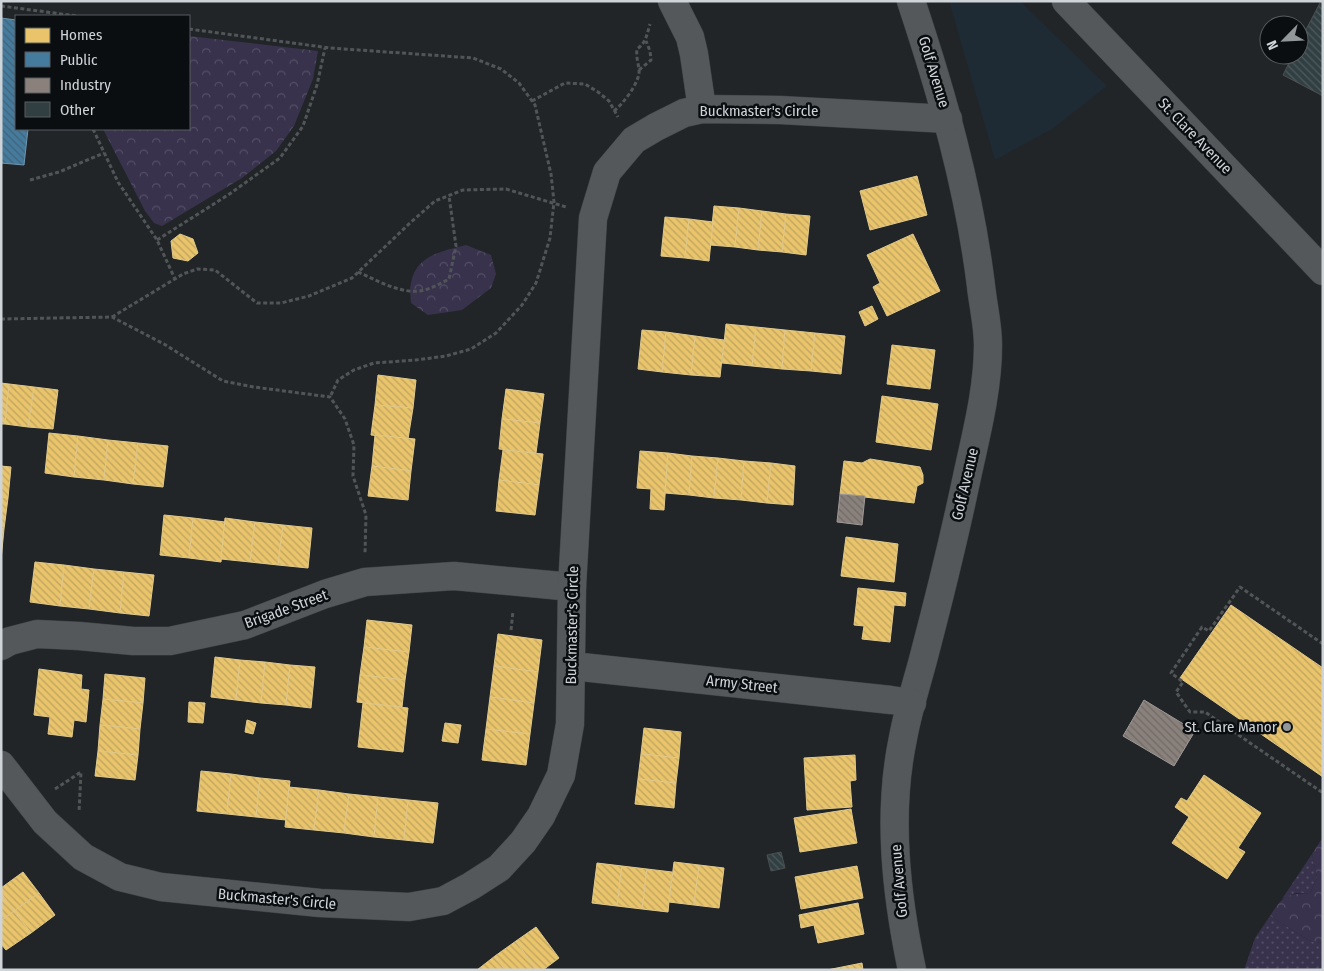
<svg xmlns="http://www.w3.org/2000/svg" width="1324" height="971" viewBox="0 0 1324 971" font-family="'Fira Sans Condensed',sans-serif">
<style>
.built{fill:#1f2b34}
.grass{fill:url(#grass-dots)}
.forest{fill:url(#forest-crowns)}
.homes{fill:url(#homes-back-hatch);stroke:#e1c98b}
.public{fill:url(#public-back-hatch);stroke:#6e96af}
.industry{fill:url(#industry-back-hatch);stroke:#9f9a98}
.building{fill:url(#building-back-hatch);stroke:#4b4f51}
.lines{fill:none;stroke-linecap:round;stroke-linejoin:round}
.minor-casing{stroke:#3e4145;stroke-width:29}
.tertiary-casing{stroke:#3e4145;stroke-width:29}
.path{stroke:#515557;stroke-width:3;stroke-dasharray:4 2.5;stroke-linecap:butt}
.minor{stroke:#54585a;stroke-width:28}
.tertiary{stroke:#54585a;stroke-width:28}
.poi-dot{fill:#92979a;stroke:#0b0e11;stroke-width:2}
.labels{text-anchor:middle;stroke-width:5;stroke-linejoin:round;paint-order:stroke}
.street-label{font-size:15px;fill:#cfd4d8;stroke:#0b0e11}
.poi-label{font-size:15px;fill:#cfd4d8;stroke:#0b0e11;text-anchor:end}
</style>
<defs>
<pattern id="grass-dots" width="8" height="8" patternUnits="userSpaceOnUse" patternTransform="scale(1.25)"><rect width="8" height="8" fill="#38324d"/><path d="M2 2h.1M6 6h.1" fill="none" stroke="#544f66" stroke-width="1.8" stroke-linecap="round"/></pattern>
<pattern id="forest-crowns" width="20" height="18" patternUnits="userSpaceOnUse" patternTransform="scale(1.25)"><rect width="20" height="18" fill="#38324d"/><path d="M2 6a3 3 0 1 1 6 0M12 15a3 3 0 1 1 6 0" fill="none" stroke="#544f66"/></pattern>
<pattern id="homes-back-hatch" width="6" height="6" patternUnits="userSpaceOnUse" patternTransform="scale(1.25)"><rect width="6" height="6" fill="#e9c46a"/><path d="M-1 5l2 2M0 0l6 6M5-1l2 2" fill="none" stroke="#bea360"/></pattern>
<pattern id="public-back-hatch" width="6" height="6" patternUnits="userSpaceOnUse" patternTransform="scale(1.25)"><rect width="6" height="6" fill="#457b9d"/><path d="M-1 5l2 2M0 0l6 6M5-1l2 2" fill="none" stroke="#426378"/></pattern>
<pattern id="industry-back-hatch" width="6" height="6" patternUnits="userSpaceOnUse" patternTransform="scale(1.25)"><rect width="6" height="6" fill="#8a817c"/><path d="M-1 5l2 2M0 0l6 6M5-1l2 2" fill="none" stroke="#6f6a67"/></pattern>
<pattern id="building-back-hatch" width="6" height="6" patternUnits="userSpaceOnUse" patternTransform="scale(1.25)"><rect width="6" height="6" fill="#313f43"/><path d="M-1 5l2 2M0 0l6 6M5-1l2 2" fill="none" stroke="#4e5a5d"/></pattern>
</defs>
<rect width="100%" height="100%" fill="#212528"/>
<path class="built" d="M949,1H1020L1107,86L1052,129L995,160Z"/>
<g class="grass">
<path d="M1312,854L1317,878L1310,893H1296L1282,899Z"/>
<path d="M1270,916L1310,941L1323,943V970H1244L1255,938Z"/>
</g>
<g class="forest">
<path d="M189,36L318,51L313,79L294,126L276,151L242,178L162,226L154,223L145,211L103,129H189Z"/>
<path d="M466,245L491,255L496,274L491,288L462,310L428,315L411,303C411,297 409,289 411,283C416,255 443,251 466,245Z"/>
<path d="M1323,837V943L1310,941L1270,916C1283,896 1285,894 1310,893L1317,878L1312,854Z"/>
</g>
<g class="homes">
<path d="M917,176L927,215L870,230L860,191Z"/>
<path d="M714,206L739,208L735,247L710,245Z"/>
<path d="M739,208L762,211L758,250L735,247Z"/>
<path d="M762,211L786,214L782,252L758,250Z"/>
<path d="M786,214L810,216L806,255L782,252Z"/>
<path d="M665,217L689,219L685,258L661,256Z"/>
<path d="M689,219L713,222L709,261L685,258Z"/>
<path d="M180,234L193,239L198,253L188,261L173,258L171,241Z"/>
<path d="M913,234L940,291L887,316L873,287L880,283L867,255Z"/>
<path d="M872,306L878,319L865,326L859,312Z"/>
<path d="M726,324L756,327L752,366L722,363Z"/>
<path d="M756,327L785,330L782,369L752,366Z"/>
<path d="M642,330L666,332L662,372L638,369Z"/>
<path d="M785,330L815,333L811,371L782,369Z"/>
<path d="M666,332L695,336L691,375L662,372Z"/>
<path d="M815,333L845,336L841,374L811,371Z"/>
<path d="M695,336L724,340L720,377L691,375Z"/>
<path d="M892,345L935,350L930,389L887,384Z"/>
<path d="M378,375L416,380L413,408L375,405Z"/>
<path d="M1,383L9,384L5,424H1Z"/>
<path d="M9,384L34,387L28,427L5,424Z"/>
<path d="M34,387L58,390L53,429L28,427Z"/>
<path d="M506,389L544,394L540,423L502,419Z"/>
<path d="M882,396L938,404L931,450L876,442Z"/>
<path d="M375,405L413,408L408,439L371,435Z"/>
<path d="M502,419L540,423L536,453L499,449Z"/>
<path d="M49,433L78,436L74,477L45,473Z"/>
<path d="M375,435L415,439L411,471L372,466Z"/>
<path d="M78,436L108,440L104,480L74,477Z"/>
<path d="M108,440L138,443L133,484L104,480Z"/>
<path d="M138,443L168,446L163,487L133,484Z"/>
<path d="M503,450L543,454L539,485L499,480Z"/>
<path d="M640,451L668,453L664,510L650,509L651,489L637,488Z"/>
<path d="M668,453L692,456L689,495L665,493Z"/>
<path d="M692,456L718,458L714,498L689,495Z"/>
<path d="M718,458L744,461L741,500L714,498Z"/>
<path d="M870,459L920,467L923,475V483L917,486L914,503L840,494L844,461L862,463Z"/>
<path d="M744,461L771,463L767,503L741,500Z"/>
<path d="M771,463L795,466L793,505L767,503Z"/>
<path d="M1,466L11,467L8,498L1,497Z"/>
<path d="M372,466L411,471L408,500L368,496Z"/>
<path d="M499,480L539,485L535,515L496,511Z"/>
<path d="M1,497L8,498L4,529L1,528Z"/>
<path d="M164,515L193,518L189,558L160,555Z"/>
<path d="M193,518L225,522L221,562L189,558Z"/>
<path d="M225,518L255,522L250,562L221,559Z"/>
<path d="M255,522L283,525L278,565L250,562Z"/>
<path d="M283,525L312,528L308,568L278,565Z"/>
<path d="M1,528L4,529L1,560Z"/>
<path d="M846,537L898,544L894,582L841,576Z"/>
<path d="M35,562L64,565L60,606L30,602Z"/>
<path d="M64,565L94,569L89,609L60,606Z"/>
<path d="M94,569L124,572L120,613L89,609Z"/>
<path d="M124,572L154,575L149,616L120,613Z"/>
<path d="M858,588L906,593L905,606L894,605L890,642L862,639L864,626L854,625Z"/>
<path d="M1231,605L1323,668V777L1180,678Z"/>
<path d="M367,620L412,625L409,652L364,647Z"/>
<path d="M498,634L542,640L538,672L494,666Z"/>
<path d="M364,647L409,652L405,680L360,675Z"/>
<path d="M215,657L240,660L236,700L211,697Z"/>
<path d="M240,660L265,662L261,703L236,700Z"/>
<path d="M265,662L290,665L286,705L261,703Z"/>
<path d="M290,665L315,667L311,708L286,705Z"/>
<path d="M494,666L538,672L534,703L490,697Z"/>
<path d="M39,669L82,675L81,689L89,690L86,722L74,720L72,737L48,734L50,717L34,715Z"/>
<path d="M105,674L145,678L143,703L103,699Z"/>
<path d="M360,675L405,680L402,707L357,702Z"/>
<path d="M490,697L534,703L530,734L486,729Z"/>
<path d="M103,699L143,703L140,729L100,725Z"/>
<path d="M189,702L205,703L203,723L188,722Z"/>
<path d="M363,703L408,708L403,752L358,747Z"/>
<path d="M247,720L256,723L253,734L245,732Z"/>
<path d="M445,723L461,725L458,743L442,741Z"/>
<path d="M100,725L140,729L138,755L98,751Z"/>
<path d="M644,728L681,732L679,758L641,754Z"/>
<path d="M486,729L530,734L526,765L482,760Z"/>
<path d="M98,751L138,755L135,780L95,776Z"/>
<path d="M641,754L679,758L676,783L638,779Z"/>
<path d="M855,755L856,780L850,781L852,807L807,810L804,758Z"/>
<path d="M201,771L231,774L227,814L197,811Z"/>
<path d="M231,774L260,778L256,817L227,814Z"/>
<path d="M1204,775L1261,813L1238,848L1245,852L1227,879L1172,843L1189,817L1175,807L1181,798L1187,801Z"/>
<path d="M260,778L290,781L286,820L256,817Z"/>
<path d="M638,779L676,783L674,808L635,804Z"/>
<path d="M289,787L319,790L314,830L285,827Z"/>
<path d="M319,790L349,794L344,833L314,830Z"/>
<path d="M349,794L378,797L374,837L344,833Z"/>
<path d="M378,797L408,800L404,840L374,837Z"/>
<path d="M408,800L438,803L433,843L404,840Z"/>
<path d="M851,809L857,843L800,852L794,818Z"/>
<path d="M674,862L699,865L694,905L669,902Z"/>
<path d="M597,863L622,866L617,906L592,903Z"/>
<path d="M699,865L724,868L719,908L694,905Z"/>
<path d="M622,866L647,869L642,909L617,906Z"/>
<path d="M857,866L863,898L801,909L795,877Z"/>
<path d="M647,869L672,872L668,912L642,909Z"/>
<path d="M23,872L39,893L14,911L1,893V888Z"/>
<path d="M1,893L14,911L1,921Z"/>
<path d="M39,893L55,915L31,933L14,911Z"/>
<path d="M858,903L864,934L818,943L814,925L801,928L799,915Z"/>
<path d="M14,911L31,933L6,950L1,944V921Z"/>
<path d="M536,927L559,958L543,970H536L516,941Z"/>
<path d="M516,941L536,970H505L495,956Z"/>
<path d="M495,956L505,970H477Z"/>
<path d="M862,963L863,970H827Z"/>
</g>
<path class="public" d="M1,18L16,20V129H28L24,165L1,163Z"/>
<g class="industry">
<path d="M840,494L865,496L862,525L837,522Z"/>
<path d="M1144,700L1195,731L1174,766L1123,736Z"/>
</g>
<g class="building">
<path d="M1321,1H1323V96L1283,75L1293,55H1299V43Z"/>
<path d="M781,852L785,868L771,871L767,855Z"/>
</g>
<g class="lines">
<defs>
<g id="minor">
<path d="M672,1L690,37L694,54L702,109"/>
<path d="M911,1C942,94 969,188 981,286C983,305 988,325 988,345C988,388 977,431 968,472C955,534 940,595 924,656C917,683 908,710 903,738C887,814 896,894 912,970"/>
<path d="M1,646L10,641L37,634L79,636L133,641H170L245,625L325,594L365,582L454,576L572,587"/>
<path d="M572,666L891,700L912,703"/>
<path d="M1,765L45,822L83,857L120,877L161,887L320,903L409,907L443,901L471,886L499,868L523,842L541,816L561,775L570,724L572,587L593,218L607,172L634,140L656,127L684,113L702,109L780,110L948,119"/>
</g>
<path id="tertiary" d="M1066,1L1323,271"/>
</defs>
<use href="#minor" class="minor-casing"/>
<use href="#tertiary" class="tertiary-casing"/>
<g class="path">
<path d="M1,6L77,16"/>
<path d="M189,29L330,48L473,58L501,69L519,83L535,105L551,174L554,202L550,238L536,283L522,305L496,333L471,349L446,356L416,360L374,363L354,370L338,380L330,397"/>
<path d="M639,70L651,60L650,51L646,41"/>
<path d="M532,101L565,83L585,84L598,92L609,101L618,117"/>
<path d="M614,111C623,104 641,81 639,69C638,62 636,57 637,49C646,43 647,34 650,24"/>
<path d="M93,129L118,182L157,240L175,279"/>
<path d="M30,180L59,172L104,153"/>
<path d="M157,240L228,195L280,158L303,126L317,85L325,48"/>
<path d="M358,272C376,280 404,296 424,290C433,288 441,283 449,279L456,246L449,196"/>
<path d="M112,317L183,274L197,269L215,270L257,303H281L309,296L352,278L410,223L435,201L463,190L506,189L566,207"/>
<path d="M1,319L112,317L164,344L223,381L254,387L330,397L345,419L354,445L353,476L366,515L365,553"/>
<path d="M511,630L513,611"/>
<path d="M1323,644L1240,587L1209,631L1202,627L1171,673L1183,682L1176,692L1190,712H1205L1323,793"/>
<path d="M55,789L81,772L79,812"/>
</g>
<use href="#minor" class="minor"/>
<use href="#tertiary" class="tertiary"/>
</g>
<circle class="poi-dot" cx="1287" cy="727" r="5"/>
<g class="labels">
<g class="street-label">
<text transform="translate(934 72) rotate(73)" y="5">Golf Avenue</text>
<text x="759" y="116">Buckmaster's Circle</text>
<text transform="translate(1195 136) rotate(46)" y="5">St. Clare Avenue</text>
<text transform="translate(965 484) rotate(-77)" y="5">Golf Avenue</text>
<text transform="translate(286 609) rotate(-20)" y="5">Brigade Street</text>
<text transform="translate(572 625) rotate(-89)" y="5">Buckmaster's Circle</text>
<text transform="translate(742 684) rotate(6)" y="5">Army Street</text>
<text transform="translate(899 881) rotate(-95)" y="5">Golf Avenue</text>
<text transform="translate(277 899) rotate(5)" y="5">Buckmaster's Circle</text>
</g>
<g class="poi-label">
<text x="1277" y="732">St. Clare Manor</text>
</g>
</g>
<rect width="1324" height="971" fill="none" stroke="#cfd4d8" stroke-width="5"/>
<rect x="15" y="15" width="175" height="115" fill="#0b0e11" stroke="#595d61"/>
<rect x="25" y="28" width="25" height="15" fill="#e9c46a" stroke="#595d61"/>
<text x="60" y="40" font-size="15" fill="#cfd4d8">Homes</text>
<rect x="25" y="52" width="25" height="15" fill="#457b9d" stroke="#595d61"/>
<text x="60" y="65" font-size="15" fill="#cfd4d8">Public</text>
<rect x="25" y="78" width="25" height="15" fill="#8a817c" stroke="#595d61"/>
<text x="60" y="90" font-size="15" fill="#cfd4d8">Industry</text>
<rect x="25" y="102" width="25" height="15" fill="#313f43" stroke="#595d61"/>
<text x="60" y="115" font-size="15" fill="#cfd4d8">Other</text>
<g transform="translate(1284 40) rotate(246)"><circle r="24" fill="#0b0e11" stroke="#595d61"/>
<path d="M0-4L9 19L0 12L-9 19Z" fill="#92979a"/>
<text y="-8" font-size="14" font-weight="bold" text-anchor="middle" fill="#cfd4d8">N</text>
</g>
</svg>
